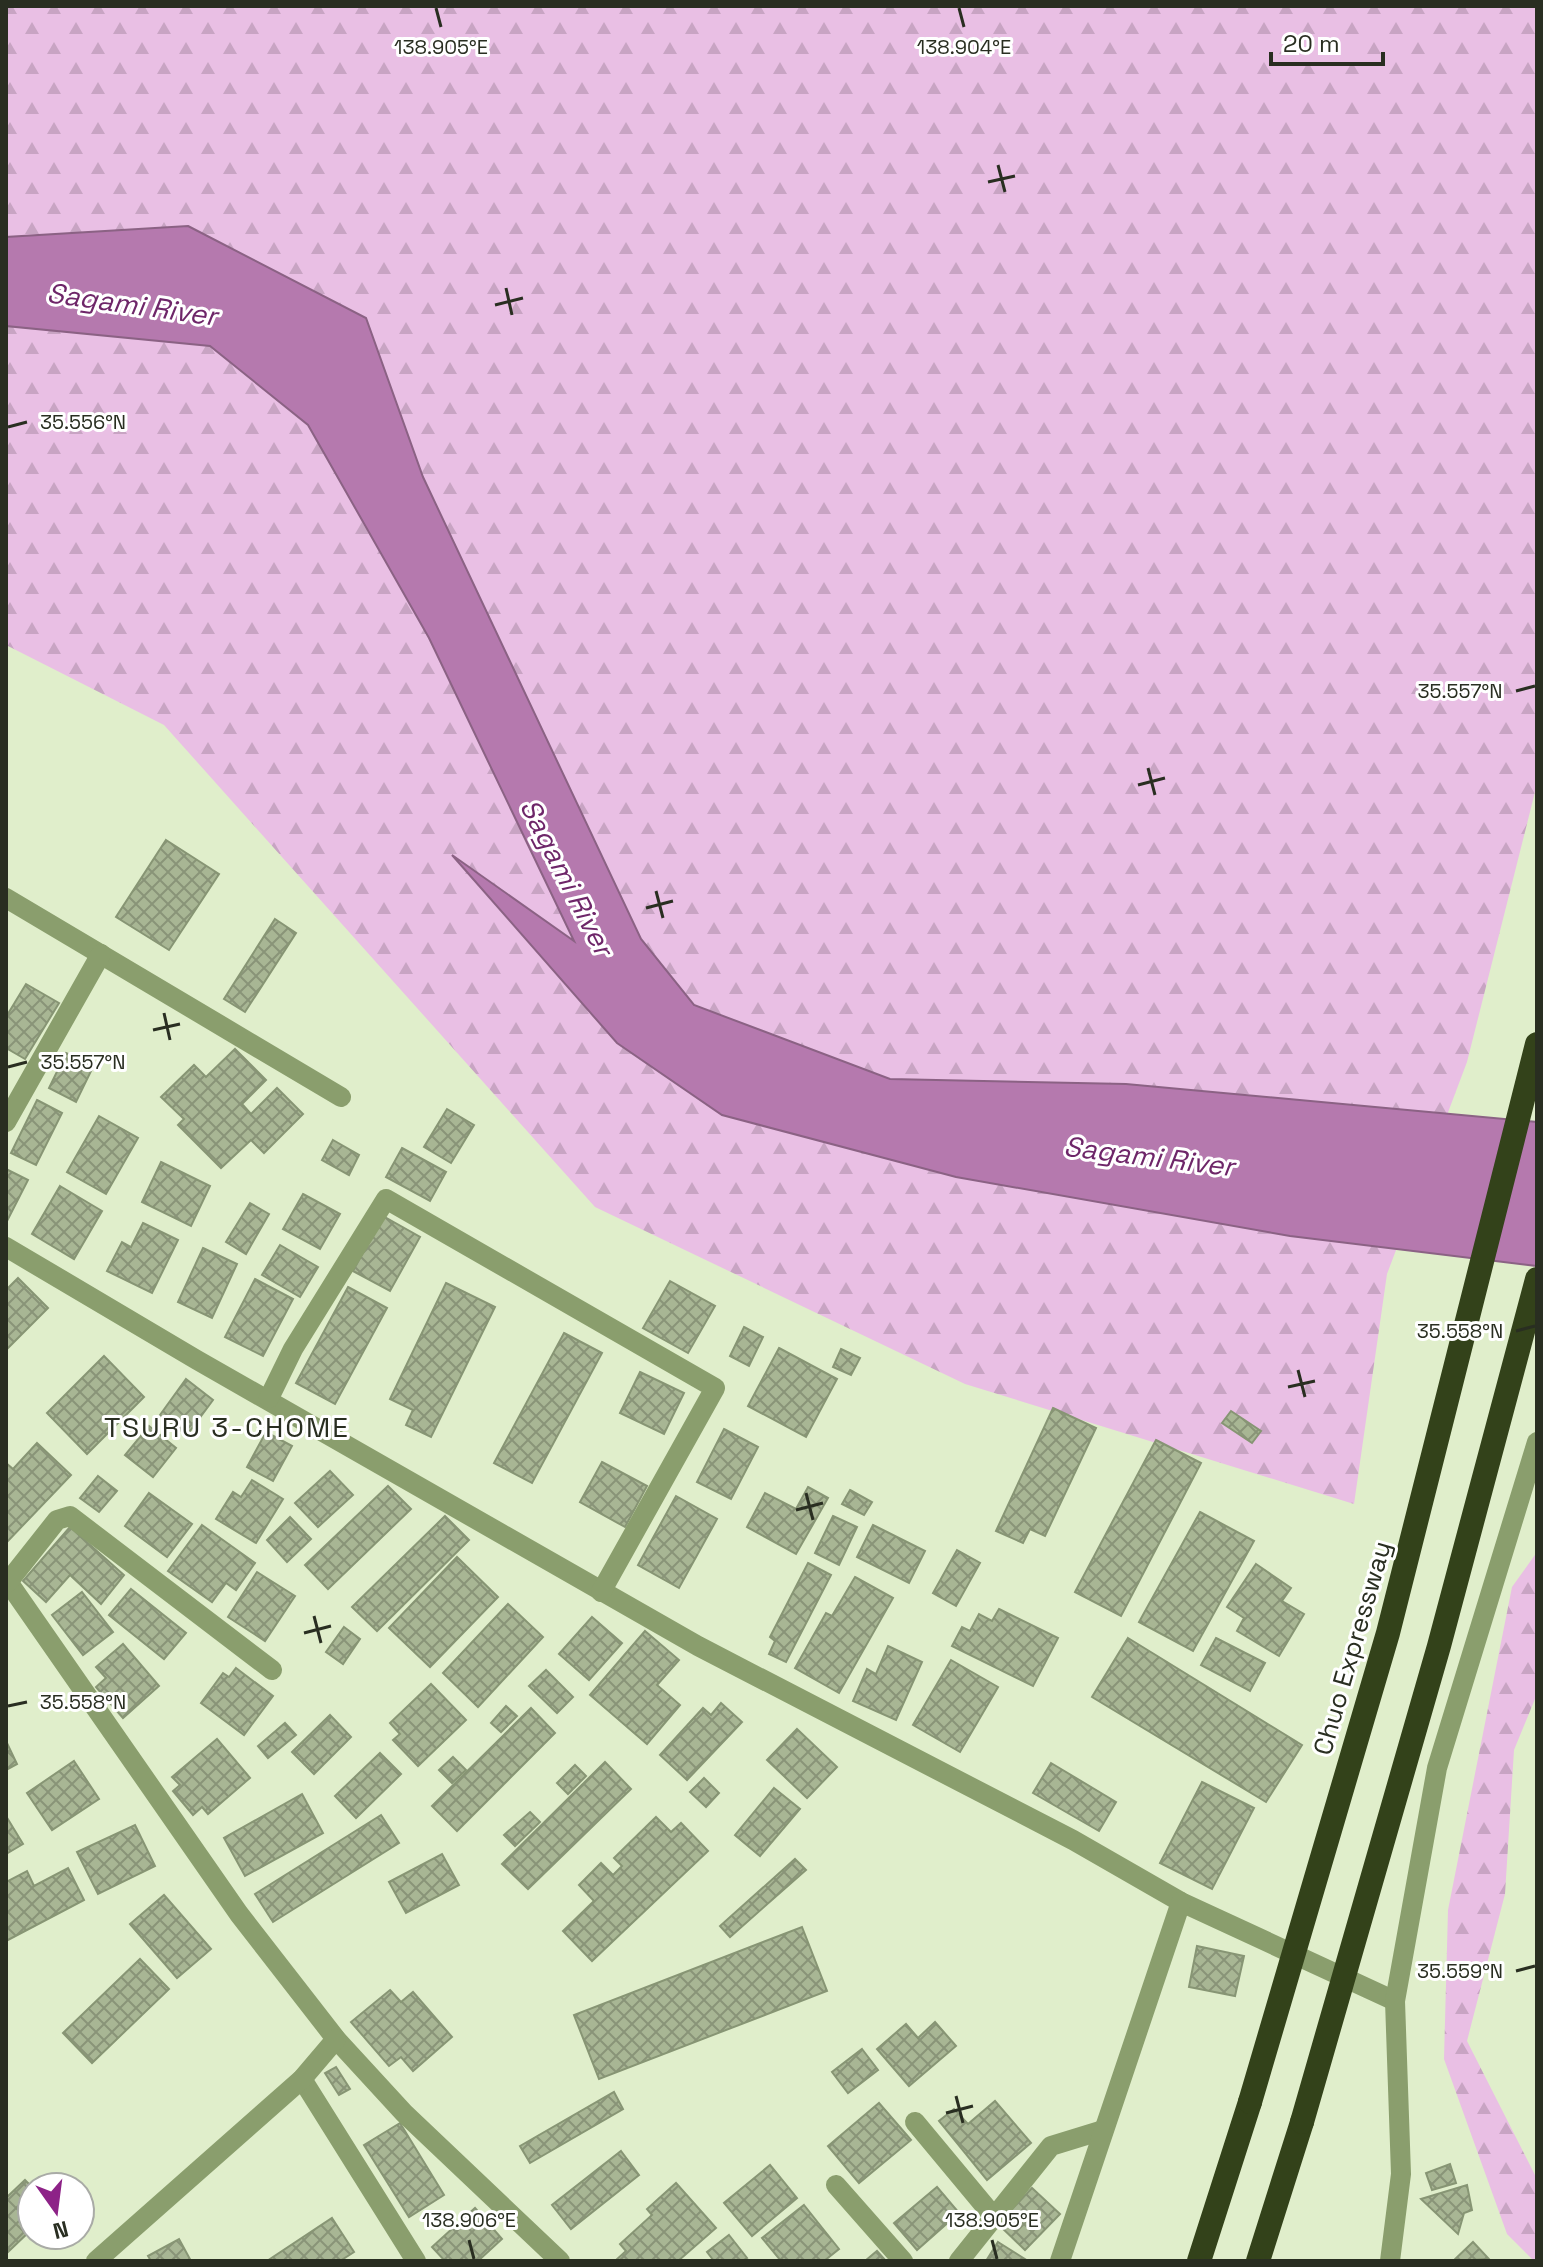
<svg xmlns="http://www.w3.org/2000/svg" width="1543" height="2267" viewBox="0 0 1543 2267" font-family="'Space Grotesk',sans-serif">
<style>
.forest{fill:url(#forest-firs)}
.water{fill:#b579ae;stroke:#8b6284;stroke-width:2}
.building{fill:url(#building-cross-hatch);stroke:#879574;stroke-width:2}
.lines{fill:none;stroke-linecap:round;stroke-linejoin:round}
.minor{stroke:#8a9e6d;stroke-width:20}
.highway{stroke:#33421a;stroke-width:24}
.highway-bridge{stroke:#33421a;stroke-width:24}
.ticks{fill:none;stroke:#292e21;stroke-width:3}
.labels{text-anchor:middle;stroke-width:6;stroke-linejoin:round;paint-order:stroke}
.street-label{font-size:26px;fill:#292e21;stroke:#fff}
.water-label{font-size:28px;font-style:italic;fill:#6e2669;stroke:#fff}
.neighbourhood-label{font-size:28px;letter-spacing:2px;fill:#292e21;stroke:#fff}
.ticks-label{font-size:20px;text-anchor:middle;fill:#292e21;stroke:#fff;stroke-width:6;stroke-linejoin:round;paint-order:stroke}
</style>
<defs>
<pattern id="forest-firs" width="22" height="20" patternUnits="userSpaceOnUse" patternTransform="scale(2)"><rect width="22" height="20" fill="#e9bfe4"/><path d="M5 1l3.5 6h-7zM16 11l3.5 6h-7z" fill="#c8a4c3"/></pattern>
<pattern id="building-cross-hatch" width="8" height="8" patternUnits="userSpaceOnUse" patternTransform="scale(2)"><rect width="8" height="8" fill="#a8b694"/><path d="M0 0l8 8M0 8l8-8" fill="none" stroke="#899478"/></pattern>
</defs>
<rect width="100%" height="100%" fill="#e0eecb"/>
<g class="forest">
<path d="M6,6H1537V784L1467,1062L1387,1274L1354,1504L965,1384L595,1207L164,725L6,645Z"/>
<path d="M1537,1552V1694L1514,1750L1505,1894L1467,2041L1537,2179V2261H1534L1507,2234L1444,2059L1448,1910L1512,1587Z"/>
</g>
<path class="water" d="M188,226L366,318L423,477L641,939L694,1005L890,1079L1126,1084L1537,1122V1266L1290,1236L956,1177L722,1115L617,1043L452,855L574,941L429,638L308,425L210,346L6,326V237Z"/>
<g class="building">
<path d="M166,840L219,874L169,950L116,917Z"/>
<path d="M275,919L296,933L245,1012L224,999Z"/>
<path d="M26,984L59,1003L25,1059L6,1048V1017Z"/>
<path d="M235,1049L266,1080L242,1104L251,1114L277,1088L303,1114L264,1153L251,1140L221,1168L178,1125L184,1119L161,1097L194,1065L206,1077Z"/>
<path d="M66,1053L93,1067L76,1102L49,1088Z"/>
<path d="M37,1100L62,1113L36,1165L11,1153Z"/>
<path d="M447,1109L474,1125L451,1163L424,1147Z"/>
<path d="M99,1116L138,1138L106,1194L67,1172Z"/>
<path d="M333,1140L359,1155L349,1175L322,1160Z"/>
<path d="M402,1148L446,1172L430,1201L386,1177Z"/>
<path d="M161,1162L210,1186L191,1226L142,1202Z"/>
<path d="M6,1169L28,1180L6,1223Z"/>
<path d="M60,1186L102,1211L74,1259L32,1234Z"/>
<path d="M303,1194L340,1214L320,1249L283,1229Z"/>
<path d="M250,1203L269,1214L246,1254L226,1242Z"/>
<path d="M383,1216L420,1237L390,1291L353,1271Z"/>
<path d="M143,1223L178,1240L152,1293L107,1271L122,1242L131,1247Z"/>
<path d="M280,1245L318,1267L300,1297L262,1275Z"/>
<path d="M203,1248L237,1264L212,1318L178,1302Z"/>
<path d="M18,1278L48,1308L6,1350V1290Z"/>
<path d="M255,1279L293,1299L263,1356L225,1337Z"/>
<path d="M670,1281L715,1306L688,1353L643,1328Z"/>
<path d="M446,1283L495,1307L431,1437L406,1425L413,1410L390,1399Z"/>
<path d="M348,1287L387,1308L335,1404L296,1383Z"/>
<path d="M744,1327L763,1337L749,1366L730,1356Z"/>
<path d="M564,1333L602,1353L532,1483L494,1463Z"/>
<path d="M779,1348L837,1379L806,1437L748,1406Z"/>
<path d="M841,1349L860,1358L851,1375L833,1367Z"/>
<path d="M104,1356L144,1397L87,1454L47,1413Z"/>
<path d="M640,1372L684,1393L664,1434L620,1413Z"/>
<path d="M186,1379L213,1400L187,1435L160,1415Z"/>
<path d="M1053,1408L1096,1428L1045,1536L1030,1529L1023,1543L996,1531Z"/>
<path d="M1231,1411L1261,1431L1252,1443L1222,1423Z"/>
<path d="M149,1426L176,1448L153,1477L125,1455Z"/>
<path d="M724,1429L758,1447L731,1499L697,1482Z"/>
<path d="M266,1432L292,1446L273,1481L247,1467Z"/>
<path d="M1156,1440L1201,1463L1121,1616L1075,1592Z"/>
<path d="M37,1443L71,1475L6,1543V1463L13,1469Z"/>
<path d="M602,1462L647,1486L625,1527L580,1502Z"/>
<path d="M330,1471L353,1495L318,1527L295,1503Z"/>
<path d="M98,1476L117,1491L99,1512L80,1498Z"/>
<path d="M252,1480L283,1499L256,1543L216,1519L233,1492L241,1497Z"/>
<path d="M388,1486L411,1509L328,1589L305,1565Z"/>
<path d="M808,1487L828,1498L796,1554L747,1527L765,1493L796,1509Z"/>
<path d="M850,1490L872,1502L864,1515L842,1504Z"/>
<path d="M149,1493L192,1524L167,1557L125,1526Z"/>
<path d="M676,1496L717,1519L679,1588L638,1565Z"/>
<path d="M1200,1512L1254,1541L1193,1651L1139,1622Z"/>
<path d="M445,1516L469,1540L377,1631L352,1607Z"/>
<path d="M833,1516L857,1527L839,1565L815,1553Z"/>
<path d="M290,1517L311,1539L287,1562L267,1540Z"/>
<path d="M202,1525L255,1563L236,1590L226,1583L212,1602L168,1571Z"/>
<path d="M873,1525L925,1551L909,1583L857,1557Z"/>
<path d="M70,1527L124,1575L101,1604L70,1575L46,1602L23,1581Z"/>
<path d="M957,1550L980,1563L956,1606L933,1593Z"/>
<path d="M457,1557L498,1597L430,1667L389,1628Z"/>
<path d="M808,1563L831,1575L786,1662L769,1654L775,1641L770,1637Z"/>
<path d="M1256,1564L1291,1588L1282,1601L1304,1614L1279,1656L1237,1631L1244,1618L1227,1607Z"/>
<path d="M257,1572L295,1596L265,1641L228,1617Z"/>
<path d="M855,1577L893,1598L839,1693L795,1668L826,1613L832,1616Z"/>
<path d="M131,1589L186,1633L164,1659L109,1615Z"/>
<path d="M82,1592L113,1632L83,1655L52,1615Z"/>
<path d="M508,1604L543,1637L478,1707L443,1673Z"/>
<path d="M999,1609L1058,1638L1033,1686L952,1646L962,1627L970,1631L979,1614L992,1621Z"/>
<path d="M592,1617L622,1643L589,1680L559,1654Z"/>
<path d="M344,1627L360,1639L343,1664L326,1652Z"/>
<path d="M645,1631L679,1660L657,1685L680,1705L647,1744L590,1695Z"/>
<path d="M1128,1638L1302,1745L1266,1802L1092,1697Z"/>
<path d="M1216,1638L1265,1663L1250,1691L1201,1665Z"/>
<path d="M123,1644L159,1686L123,1718L96,1687L106,1678L96,1667Z"/>
<path d="M888,1646L922,1662L896,1720L853,1701L867,1669L876,1674Z"/>
<path d="M951,1660L998,1687L960,1752L913,1725Z"/>
<path d="M236,1668L273,1696L244,1735L201,1703L223,1673L229,1677Z"/>
<path d="M546,1670L573,1697L557,1713L529,1686Z"/>
<path d="M431,1684L466,1720L418,1766L393,1740L400,1734L390,1723Z"/>
<path d="M721,1703L742,1722L687,1780L660,1755L703,1708L711,1715Z"/>
<path d="M506,1706L517,1716L501,1732L491,1723Z"/>
<path d="M531,1708L555,1733L457,1831L432,1806Z"/>
<path d="M330,1715L351,1737L314,1774L292,1752Z"/>
<path d="M285,1723L296,1735L268,1758L258,1746Z"/>
<path d="M797,1729L837,1767L807,1798L767,1760Z"/>
<path d="M217,1739L250,1778L208,1814L202,1807L193,1815L173,1791L180,1785L172,1777Z"/>
<path d="M6,1741L17,1764L6,1770Z"/>
<path d="M380,1753L401,1774L356,1818L335,1796Z"/>
<path d="M453,1757L466,1770L452,1783L439,1770Z"/>
<path d="M74,1761L99,1799L52,1830L27,1793Z"/>
<path d="M605,1762L631,1789L528,1889L502,1864Z"/>
<path d="M1051,1763L1116,1802L1099,1831L1033,1793Z"/>
<path d="M575,1765L586,1776L568,1794L557,1783Z"/>
<path d="M704,1778L719,1793L706,1807L690,1792Z"/>
<path d="M1202,1782L1254,1808L1212,1889L1160,1863Z"/>
<path d="M774,1788L800,1809L760,1856L735,1835Z"/>
<path d="M302,1794L323,1833L245,1876L224,1838Z"/>
<path d="M530,1812L540,1822L515,1846L504,1835Z"/>
<path d="M381,1815L399,1843L273,1922L255,1894Z"/>
<path d="M6,1816L23,1844L6,1854Z"/>
<path d="M656,1817L671,1832L681,1823L708,1851L592,1961L563,1931L594,1901L579,1885L601,1863L613,1875L622,1866L614,1858Z"/>
<path d="M135,1825L155,1866L98,1894L77,1852Z"/>
<path d="M442,1854L459,1885L406,1913L389,1882Z"/>
<path d="M795,1859L806,1870L730,1937L720,1926Z"/>
<path d="M68,1868L84,1900L6,1941V1882L27,1871L34,1886Z"/>
<path d="M164,1895L211,1949L177,1978L130,1924Z"/>
<path d="M802,1927L827,1991L599,2079L574,2015Z"/>
<path d="M1197,1946L1244,1956L1235,1996L1189,1987Z"/>
<path d="M140,1959L169,1989L92,2063L63,2033Z"/>
<path d="M390,1990L401,2002L413,1992L452,2037L413,2071L401,2057L389,2066L351,2022Z"/>
<path d="M935,2022L956,2046L909,2086L877,2049L906,2024L918,2038Z"/>
<path d="M862,2049L878,2070L848,2093L832,2072Z"/>
<path d="M336,2067L350,2089L339,2095L325,2073Z"/>
<path d="M614,2092L623,2109L530,2163L520,2146Z"/>
<path d="M995,2101L1031,2143L987,2180L939,2121L954,2109L968,2124Z"/>
<path d="M879,2103L911,2140L859,2183L828,2146Z"/>
<path d="M400,2123L444,2195L409,2217L364,2145Z"/>
<path d="M621,2151L639,2175L571,2229L552,2205Z"/>
<path d="M1450,2164L1456,2183L1432,2190L1426,2173Z"/>
<path d="M770,2165L797,2198L752,2236L724,2203Z"/>
<path d="M25,2180L32,2187V2229L6,2254V2198Z"/>
<path d="M676,2183L716,2228L678,2261H615L626,2251L620,2244L652,2215L647,2209Z"/>
<path d="M1467,2185L1472,2210L1464,2213L1458,2234L1421,2199Z"/>
<path d="M937,2187L959,2213L917,2250L894,2223Z"/>
<path d="M1032,2188L1060,2214L1025,2250L998,2224Z"/>
<path d="M804,2205L839,2249L824,2261H781L762,2238Z"/>
<path d="M475,2208L502,2239L478,2261H445L432,2247Z"/>
<path d="M332,2218L354,2252L340,2261H267Z"/>
<path d="M729,2235L747,2258L742,2261H714L707,2252Z"/>
<path d="M179,2239L191,2261H151L148,2256Z"/>
<path d="M998,2242L1028,2261H986Z"/>
<path d="M1473,2242L1489,2259L1453,2261Z"/>
<path d="M877,2251L886,2261H865Z"/>
</g>
<g class="lines">
<g class="minor">
<path d="M6,898L341,1097"/>
<path d="M6,1122L101,954"/>
<path d="M6,1247L197,1360L698,1646L1073,1840L1181,1902L1395,2001"/>
<path d="M269,1398L293,1349L386,1199L715,1388L601,1592"/>
<path d="M6,1579L239,1914L336,2039L404,2113L560,2261"/>
<path d="M8,1582L57,1520L70,1516L272,1670"/>
<path d="M302,2079L416,2261"/>
<path d="M915,2122L994,2217"/>
<path d="M836,2185L903,2261"/>
<path d="M96,2261L302,2079L336,2039"/>
<path d="M959,2261L1051,2146L1103,2130"/>
<path d="M1060,2261L1181,1902"/>
<path d="M1390,2261L1401,2174L1395,2001L1437,1768L1537,1442"/>
</g>
<g class="highway">
<path d="M1199,2261L1250,2102"/>
<path d="M1258,2261L1302,2122"/>
</g>
<g class="highway-bridge">
<path d="M1250,2102L1388,1633L1537,1044"/>
<path d="M1302,2122L1439,1646L1537,1279"/>
</g>
</g>
<path class="ticks" d="M436,8L441,27M959,8L964,27M998,165L1005,192M988,182L1015,176M506,288L512,315M495,305L523,298M8,427L27,422M1516,691L1535,686M1148,768L1155,795M1138,785L1165,778M656,891L663,918M646,908L673,901M164,1013L170,1040M153,1030L180,1024M8,1067L27,1062M1516,1331L1535,1326M1298,1370L1305,1397M1288,1387L1315,1381M806,1493L813,1520M796,1510L823,1503M314,1616L321,1643M304,1633L331,1626M8,1706L27,1702M1516,1971L1535,1966M956,2096L963,2123M946,2113L973,2106M469,2240L474,2259M992,2240L997,2259"/>
<g class="labels">
<g class="street-label">
<text transform="translate(1352 1648) rotate(-74)" y="9">Chuo Expressway</text>
</g>
<g class="water-label">
<text transform="translate(132 304) rotate(8)" y="10">Sagami River</text>
<text transform="translate(567 877) rotate(63)" y="10">Sagami River</text>
<text transform="translate(1149 1156) rotate(7)" y="10">Sagami River</text>
</g>
<g class="neighbourhood-label">
<text x="227" y="1437">TSURU 3-CHOME</text>
</g>
</g>
<g class="ticks-label">
<text x="441" y="54">138.905°E</text>
<text x="964" y="54">138.904°E</text>
<text x="83" y="429">35.556°N</text>
<text x="1460" y="698">35.557°N</text>
<text x="83" y="1069">35.557°N</text>
<text x="1460" y="1338">35.558°N</text>
<text x="83" y="1709">35.558°N</text>
<text x="1460" y="1978">35.559°N</text>
<text x="469" y="2227">138.906°E</text>
<text x="992" y="2227">138.905°E</text>
</g>
<rect width="1543" height="2267" fill="none" stroke="#292e21" stroke-width="16"/>
<g transform="translate(56 2211) rotate(166)"><circle r="38" fill="#ffffff" stroke="#a9aba6" stroke-width="2"/>
<path d="M0-6L14 30L0 20L-14 30Z" fill="#8d2287"/>
<text y="-12" font-size="22" font-weight="bold" text-anchor="middle" fill="#292e21">N</text>
</g>
<path d="M1271 52v12h112v-12" fill="none" stroke="#292e21" stroke-width="4"/>
<text x="1283" y="52" font-size="24" fill="#292e21" stroke="#ffffff" stroke-width="6" paint-order="stroke">20 m</text>
</svg>
